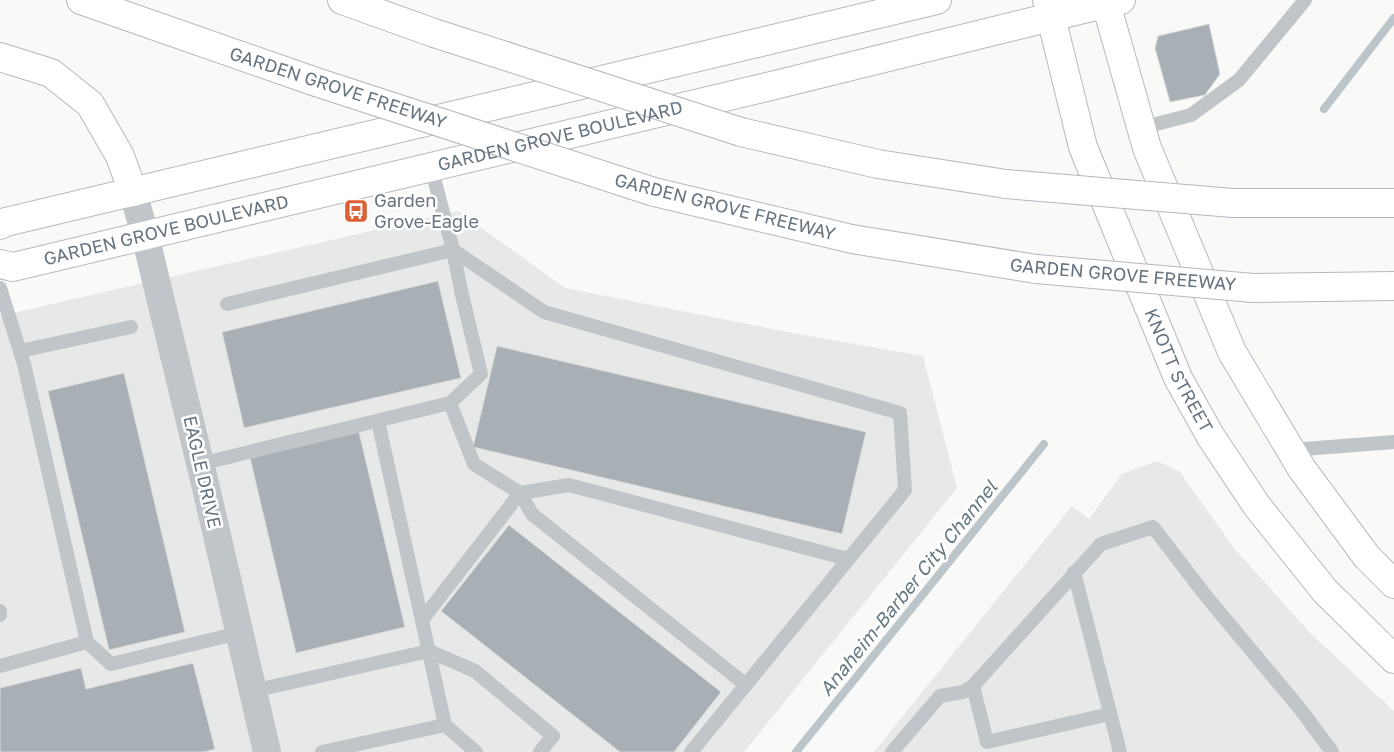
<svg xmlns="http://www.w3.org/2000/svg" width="1394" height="752" viewBox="0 0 1394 752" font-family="'Golos Text',sans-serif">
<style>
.built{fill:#e7e8e8}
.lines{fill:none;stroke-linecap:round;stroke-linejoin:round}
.stream{stroke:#bbc5ca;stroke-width:8}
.building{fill:#a8b0b6;stroke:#dbdbd9}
.secondary-casing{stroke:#b5babf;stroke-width:30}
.primary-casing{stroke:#b4b9bd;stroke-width:30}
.highway-casing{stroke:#b4b8bc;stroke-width:30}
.lane{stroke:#c0c5c9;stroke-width:14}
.street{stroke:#c0c5c9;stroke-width:28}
.secondary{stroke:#fff;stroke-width:28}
.primary{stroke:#fff;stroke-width:28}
.highway{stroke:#fff;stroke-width:28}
.highway-bridge-casing{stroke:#b4b8bc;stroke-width:30;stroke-linecap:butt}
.highway-bridge{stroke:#fff;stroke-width:28}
.labels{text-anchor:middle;stroke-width:5;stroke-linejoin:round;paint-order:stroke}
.street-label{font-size:18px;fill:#667481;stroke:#fff}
.poi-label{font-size:18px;fill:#667481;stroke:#fff;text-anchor:start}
.water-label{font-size:19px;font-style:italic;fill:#667982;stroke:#fff}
</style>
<rect width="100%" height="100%" fill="#f9f9f7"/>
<g class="built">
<path d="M458,211L565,288L798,334L923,356L957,488L744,752H0V316Z"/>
<path d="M1157,461L1179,471L1234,548L1311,634L1394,711V752H874L1072,506L1089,519L1122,474Z"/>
</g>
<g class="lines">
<g class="stream">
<path d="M1324,109L1394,18"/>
<path d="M796,752L1044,444"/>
</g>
</g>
<g class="building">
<path d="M1209,24L1220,74L1205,95L1170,102L1155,48L1158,36Z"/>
<path d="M438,281L461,378L244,428L222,332Z"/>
<path d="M497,346L866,432L842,534L473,447Z"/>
<path d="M124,373L185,632L109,650L48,391Z"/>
<path d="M359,432L405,627L296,653L250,458Z"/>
<path d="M509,525L721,692L674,752H620L441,611Z"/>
<path d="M193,663L215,749L204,752H0V688L81,668L86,689Z"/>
</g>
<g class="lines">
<defs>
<g id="secondary">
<path d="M1047,0L1051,17L1121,0"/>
<path d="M1105,0L1147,148L1232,352L1302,469L1367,557L1394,584"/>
</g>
<g id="primary">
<path d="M0,225L2,223L937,0"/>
<path id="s1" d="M0,264L13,267L779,84L1051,17L1083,147L1178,378L1211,437L1257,506L1325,591L1394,659"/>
</g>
<g id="highway">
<path d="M81,0L316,82"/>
<path d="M342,0L434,33"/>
<path d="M0,57L51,73L90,104L120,156L133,192"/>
<path d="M741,132L878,164L1006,184"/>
<path d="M654,192L852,239L1036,269"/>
<path d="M1233,203H1394"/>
<path d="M1253,288L1394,286"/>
</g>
</defs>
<use href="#secondary" class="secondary-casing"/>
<use href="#primary" class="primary-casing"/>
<use href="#highway" class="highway-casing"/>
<g class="lane">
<path d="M1141,128L1191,115L1239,80L1305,0"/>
<path d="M431,167L453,250L544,312L900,413L905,490L691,752"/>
<path d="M0,288L24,364L87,642L0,666"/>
<path d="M20,351L131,327"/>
<path d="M450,403L474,464L520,493L569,485L848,559"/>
<path d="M1291,450L1394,442"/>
<path d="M200,464L450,403L481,374L462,295L453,250L227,304"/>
<path d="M1074,572L1120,752"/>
<path d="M0,611V615"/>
<path d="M422,620L520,493L532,514L746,685"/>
<path d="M87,642L111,664L239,633"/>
<path d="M973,686L987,742L1110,714"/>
<path d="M253,691L429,651L475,671L553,736L540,752"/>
<path d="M445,725L476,752"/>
<path d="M322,752L445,725L378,421"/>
<path d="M892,752L940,696L963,692L973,686L1101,544L1153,527L1206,596L1301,710L1332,752"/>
</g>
<path class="street" d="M133,192L145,235L207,492L267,752"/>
<use href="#secondary" class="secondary"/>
<use href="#primary" class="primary"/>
<use href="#highway" class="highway"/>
<defs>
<g id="highway-bridge">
<path d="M434,33L741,132"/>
<path d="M316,82L654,192"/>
<path d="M1006,184L1233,203"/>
<path d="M1036,269L1253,288"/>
</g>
</defs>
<use href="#highway-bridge" class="highway-bridge-casing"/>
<use href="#highway-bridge" class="highway-bridge"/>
</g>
<defs>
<symbol id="bus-square" viewBox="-11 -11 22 22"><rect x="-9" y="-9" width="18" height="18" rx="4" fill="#db6035" stroke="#fff"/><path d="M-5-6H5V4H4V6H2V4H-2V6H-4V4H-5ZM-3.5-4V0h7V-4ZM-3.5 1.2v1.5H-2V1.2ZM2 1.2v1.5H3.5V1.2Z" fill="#fff"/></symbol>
</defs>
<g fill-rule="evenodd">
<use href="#bus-square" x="342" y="197" width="28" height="28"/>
</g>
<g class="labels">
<g class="street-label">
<text transform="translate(338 88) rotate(18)" y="6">GARDEN GROVE FREEWAY</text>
<text dy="6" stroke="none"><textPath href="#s1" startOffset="576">GARDEN GROVE BOULEVARD</textPath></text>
<text transform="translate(725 207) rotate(14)" y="6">GARDEN GROVE FREEWAY</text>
<text dy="6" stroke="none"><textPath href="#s1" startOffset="171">GARDEN GROVE BOULEVARD</textPath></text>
<text transform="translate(1123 275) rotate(5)" y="6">GARDEN GROVE FREEWAY</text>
<text dy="6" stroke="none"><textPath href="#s1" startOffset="1458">KNOTT STREET</textPath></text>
<text transform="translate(202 472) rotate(77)" y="6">EAGLE DRIVE</text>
</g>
<g class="poi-label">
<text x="374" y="207">Garden<tspan x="374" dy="21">Grove-Eagle</tspan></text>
</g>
<g class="water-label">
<text transform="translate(908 588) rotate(-51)" y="7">Anaheim-Barber City Channel</text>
</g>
</g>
</svg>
